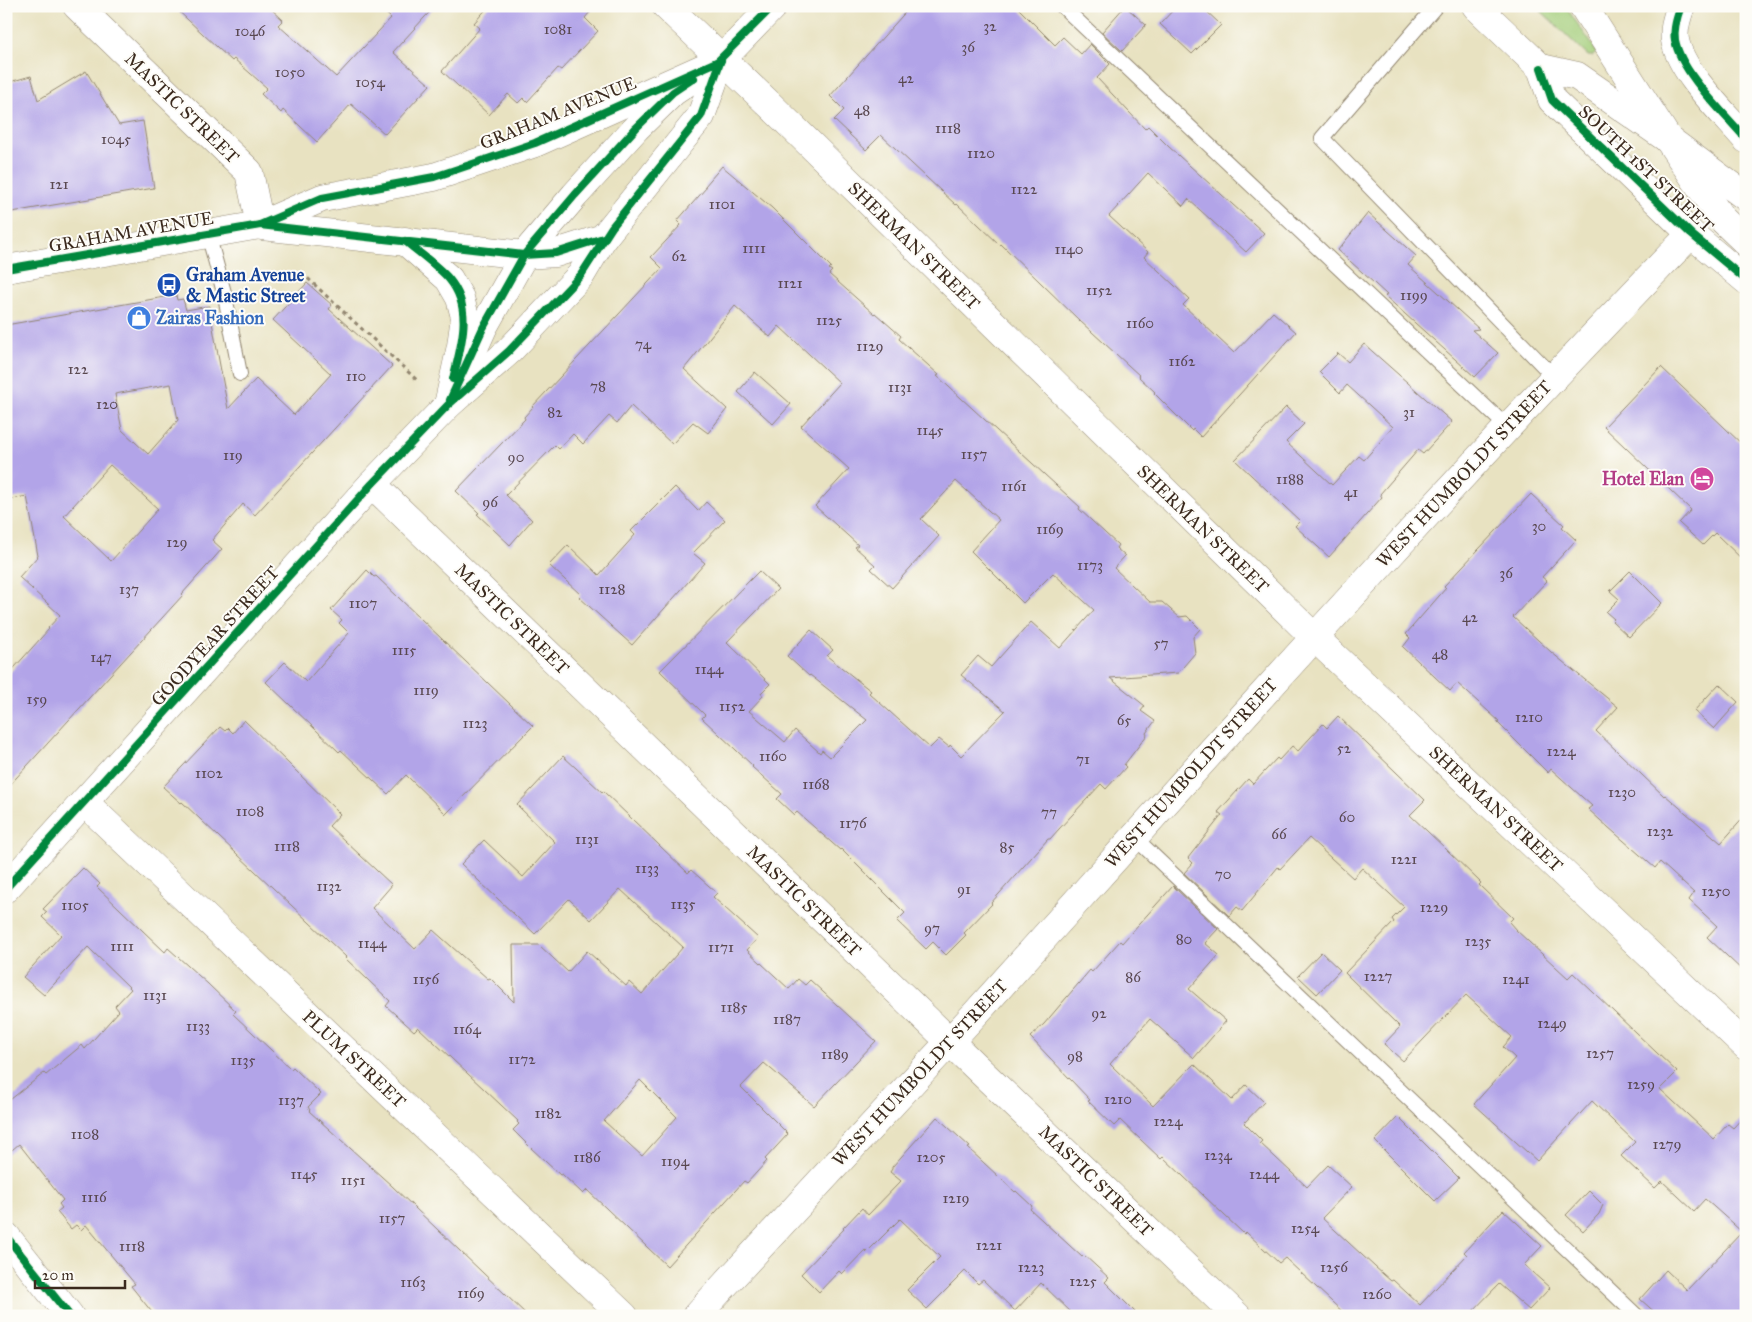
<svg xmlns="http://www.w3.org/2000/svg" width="1752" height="1322" viewBox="0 0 1752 1322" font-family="'IM FELL Great Primer',serif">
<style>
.park{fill:#a3cd79;stroke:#6f7c4c}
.building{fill:#b2a4e8;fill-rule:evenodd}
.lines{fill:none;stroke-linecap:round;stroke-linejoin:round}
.service-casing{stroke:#928670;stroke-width:16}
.minor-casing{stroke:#928670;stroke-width:29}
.tertiary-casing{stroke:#928670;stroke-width:29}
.secondary-casing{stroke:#928670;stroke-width:29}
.primary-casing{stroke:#928670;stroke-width:29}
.path{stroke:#928670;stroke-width:3;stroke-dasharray:4 4;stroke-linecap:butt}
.service{stroke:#fff;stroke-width:14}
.minor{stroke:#fff;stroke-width:28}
.tertiary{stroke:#fff;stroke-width:28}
.secondary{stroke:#fff;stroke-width:28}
.primary{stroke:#fff;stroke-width:28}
.cycleway-casing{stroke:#fdfcf7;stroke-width:11}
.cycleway{stroke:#00873e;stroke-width:8}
.labels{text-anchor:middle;stroke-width:4;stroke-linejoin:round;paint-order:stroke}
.number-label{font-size:15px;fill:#594850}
.street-label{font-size:18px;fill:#3b2a1e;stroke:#fdfcf7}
.transit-label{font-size:18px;font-weight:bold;fill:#164399;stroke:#fdfcf7;text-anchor:start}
.shop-label{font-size:18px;font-weight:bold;fill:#366cbe;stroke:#fdfcf7;text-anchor:start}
.hotel-label{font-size:18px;font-weight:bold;fill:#b23c85;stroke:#fdfcf7;text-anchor:end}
</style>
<rect width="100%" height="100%" fill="#fdfcf7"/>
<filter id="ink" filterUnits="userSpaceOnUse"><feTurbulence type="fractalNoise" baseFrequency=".02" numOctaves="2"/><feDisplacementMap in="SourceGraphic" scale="10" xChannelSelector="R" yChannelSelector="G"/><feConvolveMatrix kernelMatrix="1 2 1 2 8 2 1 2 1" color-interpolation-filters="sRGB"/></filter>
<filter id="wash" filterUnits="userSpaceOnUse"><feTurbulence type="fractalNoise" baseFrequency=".0096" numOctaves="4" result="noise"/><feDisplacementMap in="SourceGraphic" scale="20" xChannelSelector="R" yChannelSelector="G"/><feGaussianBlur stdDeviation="1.12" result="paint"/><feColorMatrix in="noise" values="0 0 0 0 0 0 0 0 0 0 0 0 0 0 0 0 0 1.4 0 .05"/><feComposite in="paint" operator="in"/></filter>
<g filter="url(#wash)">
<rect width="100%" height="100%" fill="#e8e2c1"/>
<path class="park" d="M1536,6H1565L1594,47L1596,53L1593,56H1588Z"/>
<g id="blocks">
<g class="building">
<path d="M173,6H268L283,20L278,25L336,77L391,18L378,6H435L393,52L430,85L385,134L351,104L317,142L283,110L281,113L261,94L267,88L234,59L232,61Z"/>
<path d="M489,6H595L585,18L598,31L561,70L558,68L527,102L523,98L518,103L508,94L489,115L442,71L480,28L474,23Z"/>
<path d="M911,6H1016L1055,45L1063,37L1081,54L1090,44L1110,64L1097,78L1145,129L1148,126L1168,146L1264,233L1246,252L1188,199L1183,206L1148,173L1109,216L1148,252L1144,257L1189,299L1183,305L1234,353L1273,312L1296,332L1201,437L1193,429L1192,431L1154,393L1155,392L1139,377L1140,376L1080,321L1001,244L1000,245L957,204L956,205L881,135L866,150L834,120L844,110L830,96Z"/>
<path d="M1125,6L1146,25L1122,51L1102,32Z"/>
<path d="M1177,6H1201L1221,25L1192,54L1160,24Z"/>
<path d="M86,71L119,125L143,121L154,188L6,213V83L31,76L38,100Z"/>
<path d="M722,166L772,208L831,267L829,269L832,271L829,274L874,314L875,313L901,336L899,339L939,375L937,376L1080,507L1079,509L1118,545L1116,548L1125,556L1114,568L1150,602H1162L1179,617L1187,616L1200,629L1193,637L1195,653L1178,673L1110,678L1145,706L1141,711L1155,721L1146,733L1147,735L1124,765L1126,767L1106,789L1101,784L1059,829L1050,839H1048L991,903L992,904L964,933L966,935L946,955L933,942L926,949L897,921L905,913L841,849L840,850L797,812L794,815L777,799L782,794L752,767L753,766L702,718L705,715L660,671L759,571L778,589L727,642L770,684L761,693L763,696L749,711L785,742L795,730L820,753L822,750L830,757L867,720L810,675L809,676L787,656L811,630L833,650L827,656L871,691L869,693L930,748L939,739L949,747L950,745L961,756L1005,711L961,675L978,656L991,667L1031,622L1060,648L1094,610L1053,573L1023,603L971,551L999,520L956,481L921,519L939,536L892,588L871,569L875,565L855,547L858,545L815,506L849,469L801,426L840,383L779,326L770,337L735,306L684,369L727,409L708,433L693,422L672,444L631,406L617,423L609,416L583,444L573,434L559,449L555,445L506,495L532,520L510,545L477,514L479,513L456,491L525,419L524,417L533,407H532L662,268L651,257L681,225L677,221L706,188L705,186Z"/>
<path d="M1368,213L1416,256L1408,265L1479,329L1472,330L1498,353L1475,377L1385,296L1387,295L1338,250Z"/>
<path d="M307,283L332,305L329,309L392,366L255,515L243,504L212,540L222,549L182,594L183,595L6,789V677L49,629L48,628L60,615L19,577L38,556L27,496L6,500V325L176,295L177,300L183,299L186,310L209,306L228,409L256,379L294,415L331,374L273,320ZM171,384L178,420L148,454L122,430L115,394ZM110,465L158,509L111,561L64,516Z"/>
<path d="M1364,344L1452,422L1423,454L1418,450L1380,494L1382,497L1329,557L1295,526L1300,521L1235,460L1286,407L1304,424L1286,442L1332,485L1359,456L1364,460L1393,427L1347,385L1340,393L1319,372L1338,353L1348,362Z"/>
<path d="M1661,367L1746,448V563L1715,533L1703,545L1679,523L1691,510L1604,427Z"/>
<path d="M755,372L791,404L773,424L738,392Z"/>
<path d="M675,487L698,511L706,502L725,520L693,553L705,563L632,645L579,597L581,595L549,565L568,545L599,575L635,535L631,531Z"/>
<path d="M1531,494L1564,525L1562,527L1576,540L1542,577L1547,581L1513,617L1551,652L1618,707L1596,731L1664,796L1665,795L1721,843L1746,815V974L1707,937L1717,926L1689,900L1694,893L1660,862L1655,868L1600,820L1588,809L1592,806L1551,769L1548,773L1497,722L1499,721L1457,683L1450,691L1403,647L1410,638L1406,634L1446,588L1444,586Z"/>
<path d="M367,570L374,577L376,576L533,726L446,814L406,775L388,794L341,750L339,752L266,682L285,662L306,682L349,633L339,623L342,620L331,610Z"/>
<path d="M1630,571L1662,603L1629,637L1612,621L1614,619L1606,612L1619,599L1610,591Z"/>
<path d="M1719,684L1738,702L1714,729L1694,711Z"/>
<path d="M1338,716L1425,800L1410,815L1445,848L1481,883L1479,885L1513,918L1509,922L1516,930L1568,978L1573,973L1677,1072L1660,1089L1714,1139L1728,1124L1733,1128L1746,1114V1316H1659L1640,1299L1666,1270L1687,1290L1742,1232L1705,1199L1694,1211L1662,1181L1655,1188L1621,1156L1635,1142L1592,1101L1537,1161L1474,1104L1515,1058L1503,1047L1512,1037L1466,995L1403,1061L1384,1044L1400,1027L1345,973L1394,922L1392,919L1404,907L1362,868L1353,878L1309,838L1280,869L1278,867L1242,911L1237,907L1229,916L1184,873L1193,863L1188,858L1222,815L1218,812L1248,779L1253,784L1277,758L1279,760L1292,746L1298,751L1323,724L1327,728Z"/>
<path d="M244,720L340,814L329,826L392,885L372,908L415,949L433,930L488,979L490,978L514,1002L513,945H539L568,972L587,951L626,986L629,982L642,994L683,947L620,889L591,920L569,899L535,934L461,864L484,840L523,877L555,842L517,805L563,756L602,792L603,791L688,873L691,870L717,893L713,897L758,938L747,950L789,989L798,979L805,985L810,980L876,1041L814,1106L764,1063L741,1087L788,1134L765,1159L767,1161L747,1183L744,1181L667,1266L587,1190L583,1194L562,1174L560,1175L531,1148L513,1130L519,1124L517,1122L518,1121L418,1027L414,1031L386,1006L390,1001L345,958L346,957L182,802L181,803L163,787L220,727L225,731L228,728L233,733ZM640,1080L677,1117L642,1156L604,1121Z"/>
<path d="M83,868L100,884L97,887L165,952L168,948L208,984L236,1011L233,1014L291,1069L293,1067L321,1094L308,1107L310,1110L309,1111L392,1186L528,1316H155L131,1286L135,1284L86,1225L81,1230L76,1225L71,1229L57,1212L62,1208L59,1204L63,1200L19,1144L6,1155V1103L44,1073L46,1075L82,1045L85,1049L119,1011L115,1006L131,989L88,947L44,995L23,977L61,935L42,917L47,912L43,909Z"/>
<path d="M1173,886L1218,929L1205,943L1219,955L1189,989L1226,1021L1194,1058L1150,1019L1110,1064L1111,1065L1153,1106L1194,1064L1232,1100L1246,1085L1264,1102L1244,1123L1262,1141L1260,1143L1307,1187L1328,1165L1352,1187L1322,1218L1375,1267L1391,1281L1393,1280L1420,1305L1467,1255L1464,1252L1503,1210L1542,1246L1524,1265L1550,1288L1529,1310L1499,1284L1468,1316H1347L1285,1258L1279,1263L1246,1232L1244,1234L1163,1157L1161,1159L1120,1120L1114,1126L1088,1101L1090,1100L1030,1037L1044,1024L1090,970L1092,972L1120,941L1122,943Z"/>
<path d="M1321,952L1340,970L1317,994L1298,976Z"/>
<path d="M937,1117L970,1147L968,1148L1015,1192L1016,1191L1032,1206L1030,1209L1082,1257L1084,1255L1109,1278L1105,1282L1139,1316H1075L1041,1283L1015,1311L983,1280L978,1284L965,1271L927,1309L907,1290L940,1257L900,1219L867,1252L865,1250L842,1274L839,1271L819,1292L801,1274L844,1229L843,1228L862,1208L868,1215L901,1181L890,1172L892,1169V1167Z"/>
<path d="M1398,1117L1459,1178L1435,1201L1375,1141Z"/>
<path d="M1589,1191L1603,1205L1599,1214L1583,1231L1566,1215Z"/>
</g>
</g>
</g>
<g filter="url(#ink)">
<use href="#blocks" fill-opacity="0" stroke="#928670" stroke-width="1"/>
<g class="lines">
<defs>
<g id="service">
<path d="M1062,6L1507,427"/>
<path d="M1436,6L1322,138L1554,377"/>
<path d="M208,234L225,296L240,374"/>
<path d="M1134,837L1637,1316"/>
</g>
<g id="minor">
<path d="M77,6L249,172L260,225"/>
<path d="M666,6L769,104L1314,637L1746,1046"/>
<path d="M372,484L975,1066L1237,1316"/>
<path d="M696,1316C790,1215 884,1114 977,1012C1213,750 1446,487 1691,234"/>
</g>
<g id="tertiary">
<path d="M460,379L483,328L524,255L575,195L636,128L673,92L695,77"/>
<path d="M84,802L624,1316"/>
<path d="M6,888L372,484L448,405L509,351L581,275L603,238"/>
</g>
<g id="secondary">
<path d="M262,226L524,255L556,253L603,238L701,116L721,60L773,6"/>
<path d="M405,241L449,279L460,298L465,317L461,346L448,405"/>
<path d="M6,269L260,225L322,198L434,177L535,143L721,60"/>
<path d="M6,1236L70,1316"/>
</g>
<g id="primary">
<path d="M1476,6L1541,68L1552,100L1691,234L1746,280"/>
<path d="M1583,6L1668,139L1721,218L1746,242"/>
<path d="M1681,6C1677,17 1673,29 1675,40C1681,73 1724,113 1746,139"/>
<path d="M1541,68L1577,76L1668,139L1746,197"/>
</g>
</defs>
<use href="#service" class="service-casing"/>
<use href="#minor" class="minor-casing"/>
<use href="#tertiary" class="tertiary-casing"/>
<use href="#secondary" class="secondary-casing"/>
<use href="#primary" class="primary-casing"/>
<path class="path" d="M302,273L419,382"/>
<use href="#service" class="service"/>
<use href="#minor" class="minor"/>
<use href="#tertiary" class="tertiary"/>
<use href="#secondary" class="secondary"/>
<use href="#primary" class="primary"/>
<defs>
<g id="cycleway">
<path d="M1681,6C1677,17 1673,29 1675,40C1681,73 1724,113 1746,139"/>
<path d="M715,64L773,6"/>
<path d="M1541,68L1552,100L1691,234L1746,280"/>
<path d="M260,225L524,255L556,253L603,238"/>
<path d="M405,241C418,252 439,267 449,279C474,309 461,345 453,379"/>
<path d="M6,269L260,225L322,198L434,177L535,143L721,60"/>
<path d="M450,400L483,328L524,255L575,195L636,128L673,92L694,78"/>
<path d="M6,888L372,484L448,405L509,351L581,275L612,227L701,116L721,60"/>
<path d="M6,1236L70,1316"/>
</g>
</defs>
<use href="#cycleway" class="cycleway-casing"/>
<use href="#cycleway" class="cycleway"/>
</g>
</g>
<defs>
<symbol id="bus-disc" viewBox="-11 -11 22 22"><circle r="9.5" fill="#1a4fb4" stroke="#fdfcf7"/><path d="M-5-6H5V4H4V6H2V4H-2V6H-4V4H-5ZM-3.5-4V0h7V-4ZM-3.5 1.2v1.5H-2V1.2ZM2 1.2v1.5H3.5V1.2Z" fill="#fff"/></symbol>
<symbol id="shop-disc" viewBox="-11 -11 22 22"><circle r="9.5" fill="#3f7fe0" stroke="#fdfcf7"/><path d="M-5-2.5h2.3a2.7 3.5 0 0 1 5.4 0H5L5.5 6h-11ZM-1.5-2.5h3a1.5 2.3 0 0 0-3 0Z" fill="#fff"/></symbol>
<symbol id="hotel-disc" viewBox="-11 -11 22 22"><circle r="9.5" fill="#d1479c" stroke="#fdfcf7"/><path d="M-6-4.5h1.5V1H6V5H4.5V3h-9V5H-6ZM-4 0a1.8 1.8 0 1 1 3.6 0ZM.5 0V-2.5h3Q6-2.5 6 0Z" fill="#fff"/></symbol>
</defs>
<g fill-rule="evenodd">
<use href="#bus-disc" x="155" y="271" width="28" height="28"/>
<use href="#shop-disc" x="125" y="304" width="28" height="28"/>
<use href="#hotel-disc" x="1688" y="465" width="28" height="28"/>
</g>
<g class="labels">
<g class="number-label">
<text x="990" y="31">32</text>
<text x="558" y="34">1081</text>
<text x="250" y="36">1046</text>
<text x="968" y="52">36</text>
<text x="290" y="77">1050</text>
<text x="906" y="83">42</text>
<text x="370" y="87">1054</text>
<text x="862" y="115">48</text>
<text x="948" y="133">1118</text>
<text x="116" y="144">1045</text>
<text x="981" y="158">1120</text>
<text x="59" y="189">121</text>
<text x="1024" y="194">1122</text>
<text x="722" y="209">1101</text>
<text x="754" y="253">1111</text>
<text x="1069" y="254">1140</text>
<text x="679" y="261">62</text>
<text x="790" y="288">1121</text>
<text x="1099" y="295">1152</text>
<text x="1414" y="300">1199</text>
<text x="829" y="325">1125</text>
<text x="1140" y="328">1160</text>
<text x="643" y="349">74</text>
<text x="870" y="351">1129</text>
<text x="1182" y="366">1162</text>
<text x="78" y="374">122</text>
<text x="356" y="381">110</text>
<text x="598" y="391">78</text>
<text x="900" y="392">1131</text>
<text x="107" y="409">120</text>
<text x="555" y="417">82</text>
<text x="1409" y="417">31</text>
<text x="930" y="435">1145</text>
<text x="974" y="459">1157</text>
<text x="233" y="460">119</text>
<text x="516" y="462">90</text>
<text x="1290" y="484">1188</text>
<text x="1014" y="491">1161</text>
<text x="1351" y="497">41</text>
<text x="490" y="507">96</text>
<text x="1539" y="531">30</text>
<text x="1050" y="534">1169</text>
<text x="177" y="547">129</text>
<text x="1090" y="570">1173</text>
<text x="1506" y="578">36</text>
<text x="129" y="594">137</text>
<text x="612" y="594">1128</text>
<text x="363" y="608">1107</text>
<text x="1470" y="622">42</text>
<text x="1161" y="648">57</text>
<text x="404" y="655">1115</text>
<text x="1440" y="659">48</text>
<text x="101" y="662">147</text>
<text x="709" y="674">1144</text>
<text x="426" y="695">1119</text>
<text x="37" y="704">159</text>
<text x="732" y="711">1152</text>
<text x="1529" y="722">1210</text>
<text x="1124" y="725">65</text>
<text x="475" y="728">1123</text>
<text x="1344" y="753">52</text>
<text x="1561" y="756">1224</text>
<text x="773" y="761">1160</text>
<text x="1083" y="764">71</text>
<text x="209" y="778">1102</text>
<text x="816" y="789">1168</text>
<text x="1622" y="797">1230</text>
<text x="250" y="816">1108</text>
<text x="1049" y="817">77</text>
<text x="1347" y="822">60</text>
<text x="853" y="828">1176</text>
<text x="1660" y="836">1232</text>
<text x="1279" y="839">66</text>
<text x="587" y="844">1131</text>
<text x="287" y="851">1118</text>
<text x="1007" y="852">85</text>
<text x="1404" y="864">1221</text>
<text x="647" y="873">1133</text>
<text x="1223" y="879">70</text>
<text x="329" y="891">1132</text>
<text x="964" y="894">91</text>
<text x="1716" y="896">1250</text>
<text x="683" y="909">1135</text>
<text x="75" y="910">1105</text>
<text x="1434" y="912">1229</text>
<text x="932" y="933">97</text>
<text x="1184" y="944">80</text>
<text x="1478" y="946">1235</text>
<text x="372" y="948">1144</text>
<text x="122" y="951">1111</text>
<text x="721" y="952">1171</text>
<text x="1378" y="981">1227</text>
<text x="1133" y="982">86</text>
<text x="426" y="984">1156</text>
<text x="1516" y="984">1241</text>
<text x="155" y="1000">1131</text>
<text x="734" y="1012">1185</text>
<text x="1099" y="1018">92</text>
<text x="787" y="1024">1187</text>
<text x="1552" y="1028">1249</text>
<text x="198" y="1031">1133</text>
<text x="467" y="1034">1164</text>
<text x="1600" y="1058">1257</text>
<text x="835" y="1059">1189</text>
<text x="1075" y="1061">98</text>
<text x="522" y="1064">1172</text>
<text x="243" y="1065">1135</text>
<text x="1641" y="1089">1259</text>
<text x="1118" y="1104">1210</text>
<text x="291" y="1105">1137</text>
<text x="548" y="1118">1182</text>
<text x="1168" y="1126">1224</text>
<text x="85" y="1139">1108</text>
<text x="1667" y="1149">1279</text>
<text x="1218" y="1160">1234</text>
<text x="587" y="1162">1186</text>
<text x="931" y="1162">1205</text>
<text x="675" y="1166">1194</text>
<text x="304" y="1179">1145</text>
<text x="1264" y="1179">1244</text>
<text x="353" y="1185">1151</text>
<text x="94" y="1202">1116</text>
<text x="956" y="1203">1219</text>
<text x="392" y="1223">1157</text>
<text x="1305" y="1233">1254</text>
<text x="989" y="1250">1221</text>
<text x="132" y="1251">1118</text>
<text x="1031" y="1272">1223</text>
<text x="1334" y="1272">1256</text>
<text x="1083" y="1286">1225</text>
<text x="413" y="1287">1163</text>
<text x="471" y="1298">1169</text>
<text x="1377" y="1299">1260</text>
</g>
<g class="street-label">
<text transform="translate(182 108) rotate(44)" y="6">MASTIC STREET</text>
<text transform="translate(558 113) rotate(-22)" y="6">GRAHAM AVENUE</text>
<text transform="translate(1646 169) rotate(43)" y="6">SOUTH 1ST STREET</text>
<text transform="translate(131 232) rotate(-10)" y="6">GRAHAM AVENUE</text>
<text transform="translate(914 246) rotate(44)" y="6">SHERMAN STREET</text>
<text transform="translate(1464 474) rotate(-47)" y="6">WEST HUMBOLDT STREET</text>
<text transform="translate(1203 529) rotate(44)" y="6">SHERMAN STREET</text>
<text transform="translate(512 619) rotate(44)" y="6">MASTIC STREET</text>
<text transform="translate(215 636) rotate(-48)" y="6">GOODYEAR STREET</text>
<text transform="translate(1191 773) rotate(-48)" y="6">WEST HUMBOLDT STREET</text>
<text transform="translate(1496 809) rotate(43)" y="6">SHERMAN STREET</text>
<text transform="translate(804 901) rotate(44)" y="6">MASTIC STREET</text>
<text transform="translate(354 1059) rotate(43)" y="6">PLUM STREET</text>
<text transform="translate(920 1073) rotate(-47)" y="6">WEST HUMBOLDT STREET</text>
<text transform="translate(1096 1181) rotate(44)" y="6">MASTIC STREET</text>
</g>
<g class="transit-label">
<text x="186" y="281">Graham Avenue<tspan x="186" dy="21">&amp; Mastic Street</tspan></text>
</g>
<g class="shop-label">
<text x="156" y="324">Zairas Fashion</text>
</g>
<g class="hotel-label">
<text x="1684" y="485">Hotel Elan</text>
</g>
</g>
<rect width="1752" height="1322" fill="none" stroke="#fdfcf7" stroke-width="25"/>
<path d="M35 1280v8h90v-8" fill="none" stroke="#3b2a1e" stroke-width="2.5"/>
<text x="42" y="1280" font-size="15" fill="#3b2a1e" stroke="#fdfcf7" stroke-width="4" paint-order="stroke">20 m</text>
</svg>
